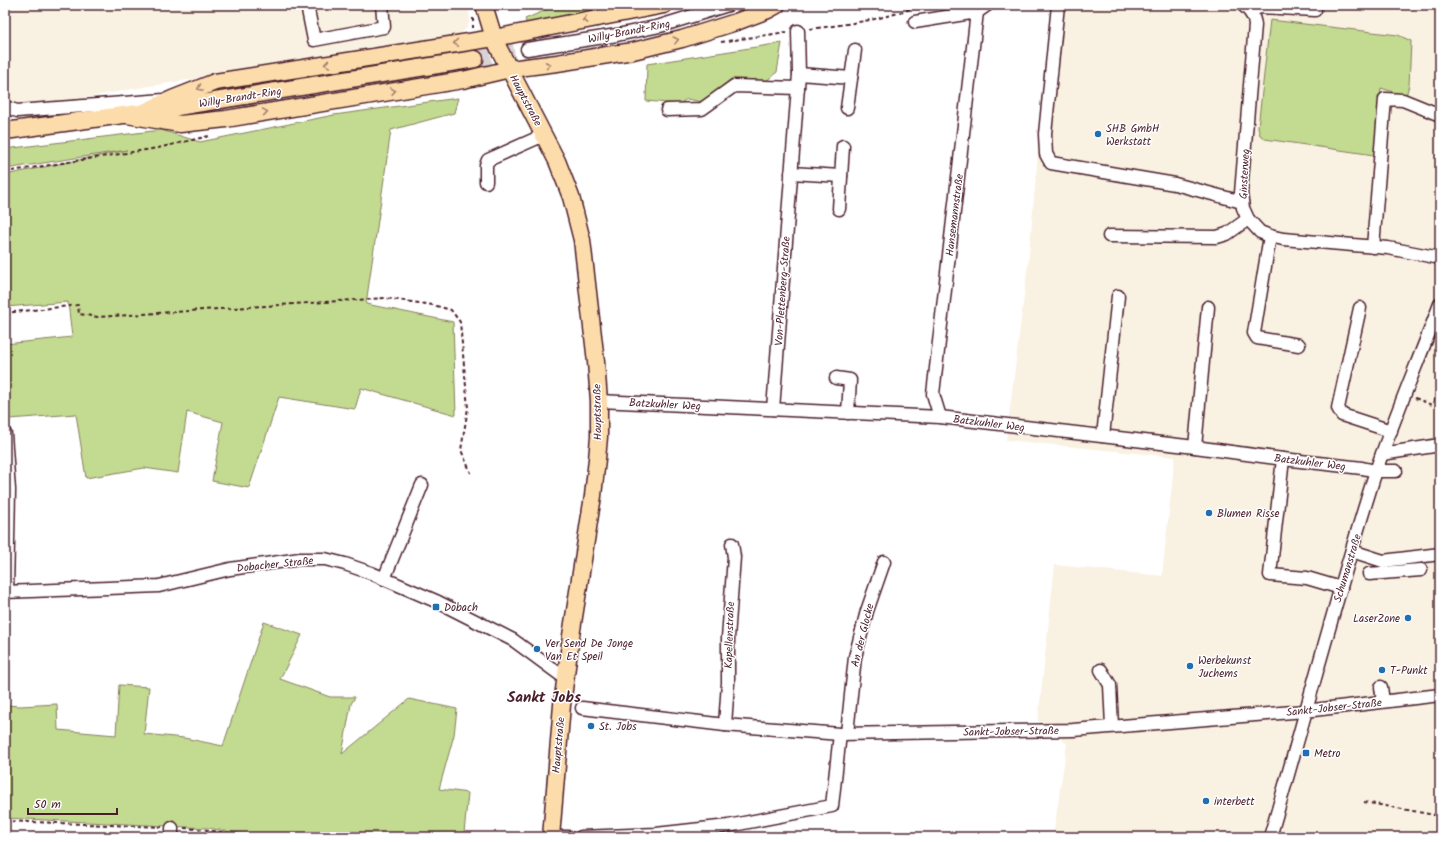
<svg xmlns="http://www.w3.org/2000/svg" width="1445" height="842" viewBox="0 0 1445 842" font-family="Kalam,sans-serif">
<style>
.built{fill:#f9f1e2}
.green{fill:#c3db91;stroke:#867d5e}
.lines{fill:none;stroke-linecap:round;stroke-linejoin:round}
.major-tunnel{stroke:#dbd2d5;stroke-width:16;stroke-dasharray:16 8;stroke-linecap:butt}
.minor-casing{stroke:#4a1f2b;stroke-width:15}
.major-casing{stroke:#4a1f2b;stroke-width:19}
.path{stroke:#4a1f2b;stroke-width:2;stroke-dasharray:4 3;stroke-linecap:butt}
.minor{stroke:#fff;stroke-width:12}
.major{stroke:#fddcac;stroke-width:16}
.oneway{stroke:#a47e6c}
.poi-dot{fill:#1f6fb2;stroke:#fff;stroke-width:1.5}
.labels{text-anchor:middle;stroke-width:3;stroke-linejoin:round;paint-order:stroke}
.street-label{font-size:11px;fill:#4a1f2b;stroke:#fff}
.poi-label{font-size:11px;fill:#4a1f2b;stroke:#fff;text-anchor:start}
.district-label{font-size:15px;font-weight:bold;fill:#4a1f2b;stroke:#fff}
</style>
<rect width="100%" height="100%" fill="#fff"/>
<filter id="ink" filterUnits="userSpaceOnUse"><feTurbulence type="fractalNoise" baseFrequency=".025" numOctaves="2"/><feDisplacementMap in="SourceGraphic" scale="8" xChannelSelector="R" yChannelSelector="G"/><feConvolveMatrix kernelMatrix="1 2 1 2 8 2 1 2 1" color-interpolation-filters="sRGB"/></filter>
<g filter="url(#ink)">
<g class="built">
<path d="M5,5H468L470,19L467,28L457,36L132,89L5,113Z"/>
<path d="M1051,5H1440V837H1053L1067,744L1038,721L1055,565L1162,576L1175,457L1006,440L1029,256Z"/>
</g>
<g class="green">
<path d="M558,5H626L527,24L525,19Z"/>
<path d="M1270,20L1398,35L1411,41L1409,85L1406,96L1381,88L1374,155L1265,139L1260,135L1258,128Z"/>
<path d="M782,43L777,72L765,82L731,79L703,102L687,99L679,104L646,101L647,64Z"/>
<path d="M458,98L454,113L391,130L366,304L453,322L456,415L361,388L355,409L279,397L249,488L212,481L223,422L187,412L178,473L144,468L86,478L76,414L9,419L5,379V344L72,337L68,302L5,307V175L127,150L5,169V149L161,130L200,142L334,115Z"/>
<path d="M264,622L302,635L280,679L330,697H355L351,704L342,754L409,699L457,709L454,735L439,789L468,793L464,833L477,835V837H259L208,828L5,818V705L20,706L57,704L58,730L116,735L119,685L149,687L144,734L184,738L223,746Z"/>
</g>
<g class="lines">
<path class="major-tunnel" d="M475,59L527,49"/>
<defs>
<g id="minor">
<path d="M307,5L314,40L384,27L382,5"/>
<path d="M1058,5L1045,134L1046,154L1051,163L1175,184L1242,202"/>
<path d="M1243,5C1250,11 1254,16 1255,25L1241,193L1243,208L1248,219L1260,232L1270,236L1283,239L1388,248L1440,258"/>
<path d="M1251,12L1259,7L1315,10"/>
<path d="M915,22L977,12L987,5"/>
<path d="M527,49L617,35L660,26L728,5"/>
<path d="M799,74L851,78"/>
<path d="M5,107L17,111L164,100"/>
<path d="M847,108L855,50"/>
<path d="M667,110L702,109L734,86L798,88"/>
<path d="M791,173L841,176"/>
<path d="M486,182V165L488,160L544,135"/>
<path d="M839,209L843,146"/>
<path d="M1109,236L1217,237L1227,234L1248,219"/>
<path d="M1270,236L1254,333L1257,338L1299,345"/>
<path d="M1373,247L1385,99L1403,100L1440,115"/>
<path d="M1360,308L1338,408L1342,415L1391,431"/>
<path d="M836,378L850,380L848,413"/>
<path d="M599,401L940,417L1195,447L1283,459L1362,468L1376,471H1396"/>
<path d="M773,409L799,74L798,31"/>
<path d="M940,417L933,394L977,12"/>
<path d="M5,434L9,490L7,592"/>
<path d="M1103,436L1118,296"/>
<path d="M1195,447L1208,307"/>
<path d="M1382,454L1440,445"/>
<path d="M1283,459L1270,575L1307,578L1341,588"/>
<path d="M1352,551L1383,561L1440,554"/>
<path d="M1369,574L1421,570"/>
<path d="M384,579L422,485"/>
<path d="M5,592L159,586L230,569L300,559H325L345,564L371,573L438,602L513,640L566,679"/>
<path d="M1101,670L1110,685L1112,726"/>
<path d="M1381,687L1383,701"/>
<path d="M582,708L725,725L840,734L1073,730L1305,711L1440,695"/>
<path d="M725,725L728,683V638L734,557L732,544"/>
<path d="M847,733L855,657L867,611L884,562"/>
<path d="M172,828V837"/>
<path d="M559,837H568"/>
<path d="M581,837L656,834L728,826L832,806L840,734"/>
<path d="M1270,837C1306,715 1337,592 1376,471C1395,415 1419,360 1440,304"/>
</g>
<g id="major">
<path d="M484,5L494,38L500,51L557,161L571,197L582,240L596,362L599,401V437L597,459L593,496L571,636L562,705L551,837"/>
<path d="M165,109L475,59"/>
<path d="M144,112L172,99L215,82L494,38L664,5"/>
<path d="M127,115L180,124L226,119L463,80L510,69L557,63L633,51L682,39L736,22L768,10L777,5"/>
<path d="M5,131L138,113"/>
</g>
</defs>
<use href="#minor" class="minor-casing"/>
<use href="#major" class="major-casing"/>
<g class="path">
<path d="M473,18V28"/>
<path d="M810,29C847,24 885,20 920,5"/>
<path d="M721,42L787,32"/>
<path d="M5,172L158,148L209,136"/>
<path d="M5,313L78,305L79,314L98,317L385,298L433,305L451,310L460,322L468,408L461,450L471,473"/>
<path d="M1415,398L1432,405L1438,391"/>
<path d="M1364,802L1440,816"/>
<path d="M5,821L162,827"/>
<path d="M184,828L207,830L246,837"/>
</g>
<use href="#minor" class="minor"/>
<use href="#major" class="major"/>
</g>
<defs><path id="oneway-chevron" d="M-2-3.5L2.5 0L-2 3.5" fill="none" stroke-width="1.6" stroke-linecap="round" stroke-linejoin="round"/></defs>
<g class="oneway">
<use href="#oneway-chevron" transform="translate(585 20) rotate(169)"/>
<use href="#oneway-chevron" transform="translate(676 40) rotate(-14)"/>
<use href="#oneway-chevron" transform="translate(456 43) rotate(172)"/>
<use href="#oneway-chevron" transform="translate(327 64) rotate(171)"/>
<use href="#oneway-chevron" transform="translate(548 65) rotate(-7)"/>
<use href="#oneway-chevron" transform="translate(200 88) rotate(158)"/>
<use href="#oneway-chevron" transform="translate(393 91) rotate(-9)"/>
<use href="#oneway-chevron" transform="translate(265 112) rotate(-9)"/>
</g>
</g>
<g class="poi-dot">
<circle cx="1098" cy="134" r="4"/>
<circle cx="1209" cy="513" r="4"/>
<rect x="432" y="603" width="8" height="8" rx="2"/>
<circle cx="1408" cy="618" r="4"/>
<circle cx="537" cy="649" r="4"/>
<circle cx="1190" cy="666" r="4"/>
<circle cx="1382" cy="670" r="4"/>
<circle cx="591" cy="726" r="4"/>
<rect x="1302" y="749" width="8" height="8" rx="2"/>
<circle cx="1206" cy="801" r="4"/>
</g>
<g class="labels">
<g class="street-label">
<text transform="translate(629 31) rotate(-11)" y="4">Willy-Brandt-Ring</text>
<text transform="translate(240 97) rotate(-9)" y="4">Willy-Brandt-Ring</text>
<text transform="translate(526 100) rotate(62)" y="4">Hauptstraße</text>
<text transform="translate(1244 174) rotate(-87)" y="4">Ginsterweg</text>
<text transform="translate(954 215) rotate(-83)" y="4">Hansemannstraße</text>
<text transform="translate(782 291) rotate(-86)" y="4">Von-Plettenberg-Straße</text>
<text transform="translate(665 404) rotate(3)" y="4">Batzkuhler Weg</text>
<text transform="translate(597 412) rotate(-91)" y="4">Hauptstraße</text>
<text transform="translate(989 423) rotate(7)" y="4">Batzkuhler Weg</text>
<text transform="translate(1310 462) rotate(7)" y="4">Batzkuhler Weg</text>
<text transform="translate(275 564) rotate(-6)" y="4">Dobacher Straße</text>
<text transform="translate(1347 568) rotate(-73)" y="4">Schumanstraße</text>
<text transform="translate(729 635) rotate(-88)" y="4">Kapellenstraße</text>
<text transform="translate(862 635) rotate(-76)" y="4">An der Glocke</text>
<text transform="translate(1334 707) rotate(-6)" y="4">Sankt-Jobser-Straße</text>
<text transform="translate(1011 731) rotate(-1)" y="4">Sankt-Jobser-Straße</text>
<text transform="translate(558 745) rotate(-85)" y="4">Hauptstraße</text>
</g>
<g class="poi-label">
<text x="1106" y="132">SHB GmbH<tspan x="1106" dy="13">Werkstatt</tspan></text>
<text x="1217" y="517">Blumen Risse</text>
<text x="444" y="611">Dobach</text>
<text x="1400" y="622" text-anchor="end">LaserZone</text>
<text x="545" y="647">Ver Send De Jonge<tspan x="545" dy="13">Van Et Speil</tspan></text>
<text x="1198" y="664">Werbekunst<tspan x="1198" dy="13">Juchems</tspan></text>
<text x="1390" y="674">T-Punkt</text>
<text x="599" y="730">St. Jobs</text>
<text x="1314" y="757">Metro</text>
<text x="1214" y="805">interbett</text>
</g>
<g class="district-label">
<text x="544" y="702">Sankt Jobs</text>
</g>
</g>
<rect width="1445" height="842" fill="none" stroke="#fff" stroke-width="20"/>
<rect x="10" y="10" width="1425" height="822" fill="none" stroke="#4a1f2b" stroke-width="1.5" filter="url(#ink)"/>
<path d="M28 808v6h89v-6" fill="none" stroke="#4a1f2b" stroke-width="2"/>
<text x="34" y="808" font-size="12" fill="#4a1f2b" stroke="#ffffff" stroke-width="3" paint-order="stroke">50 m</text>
</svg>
